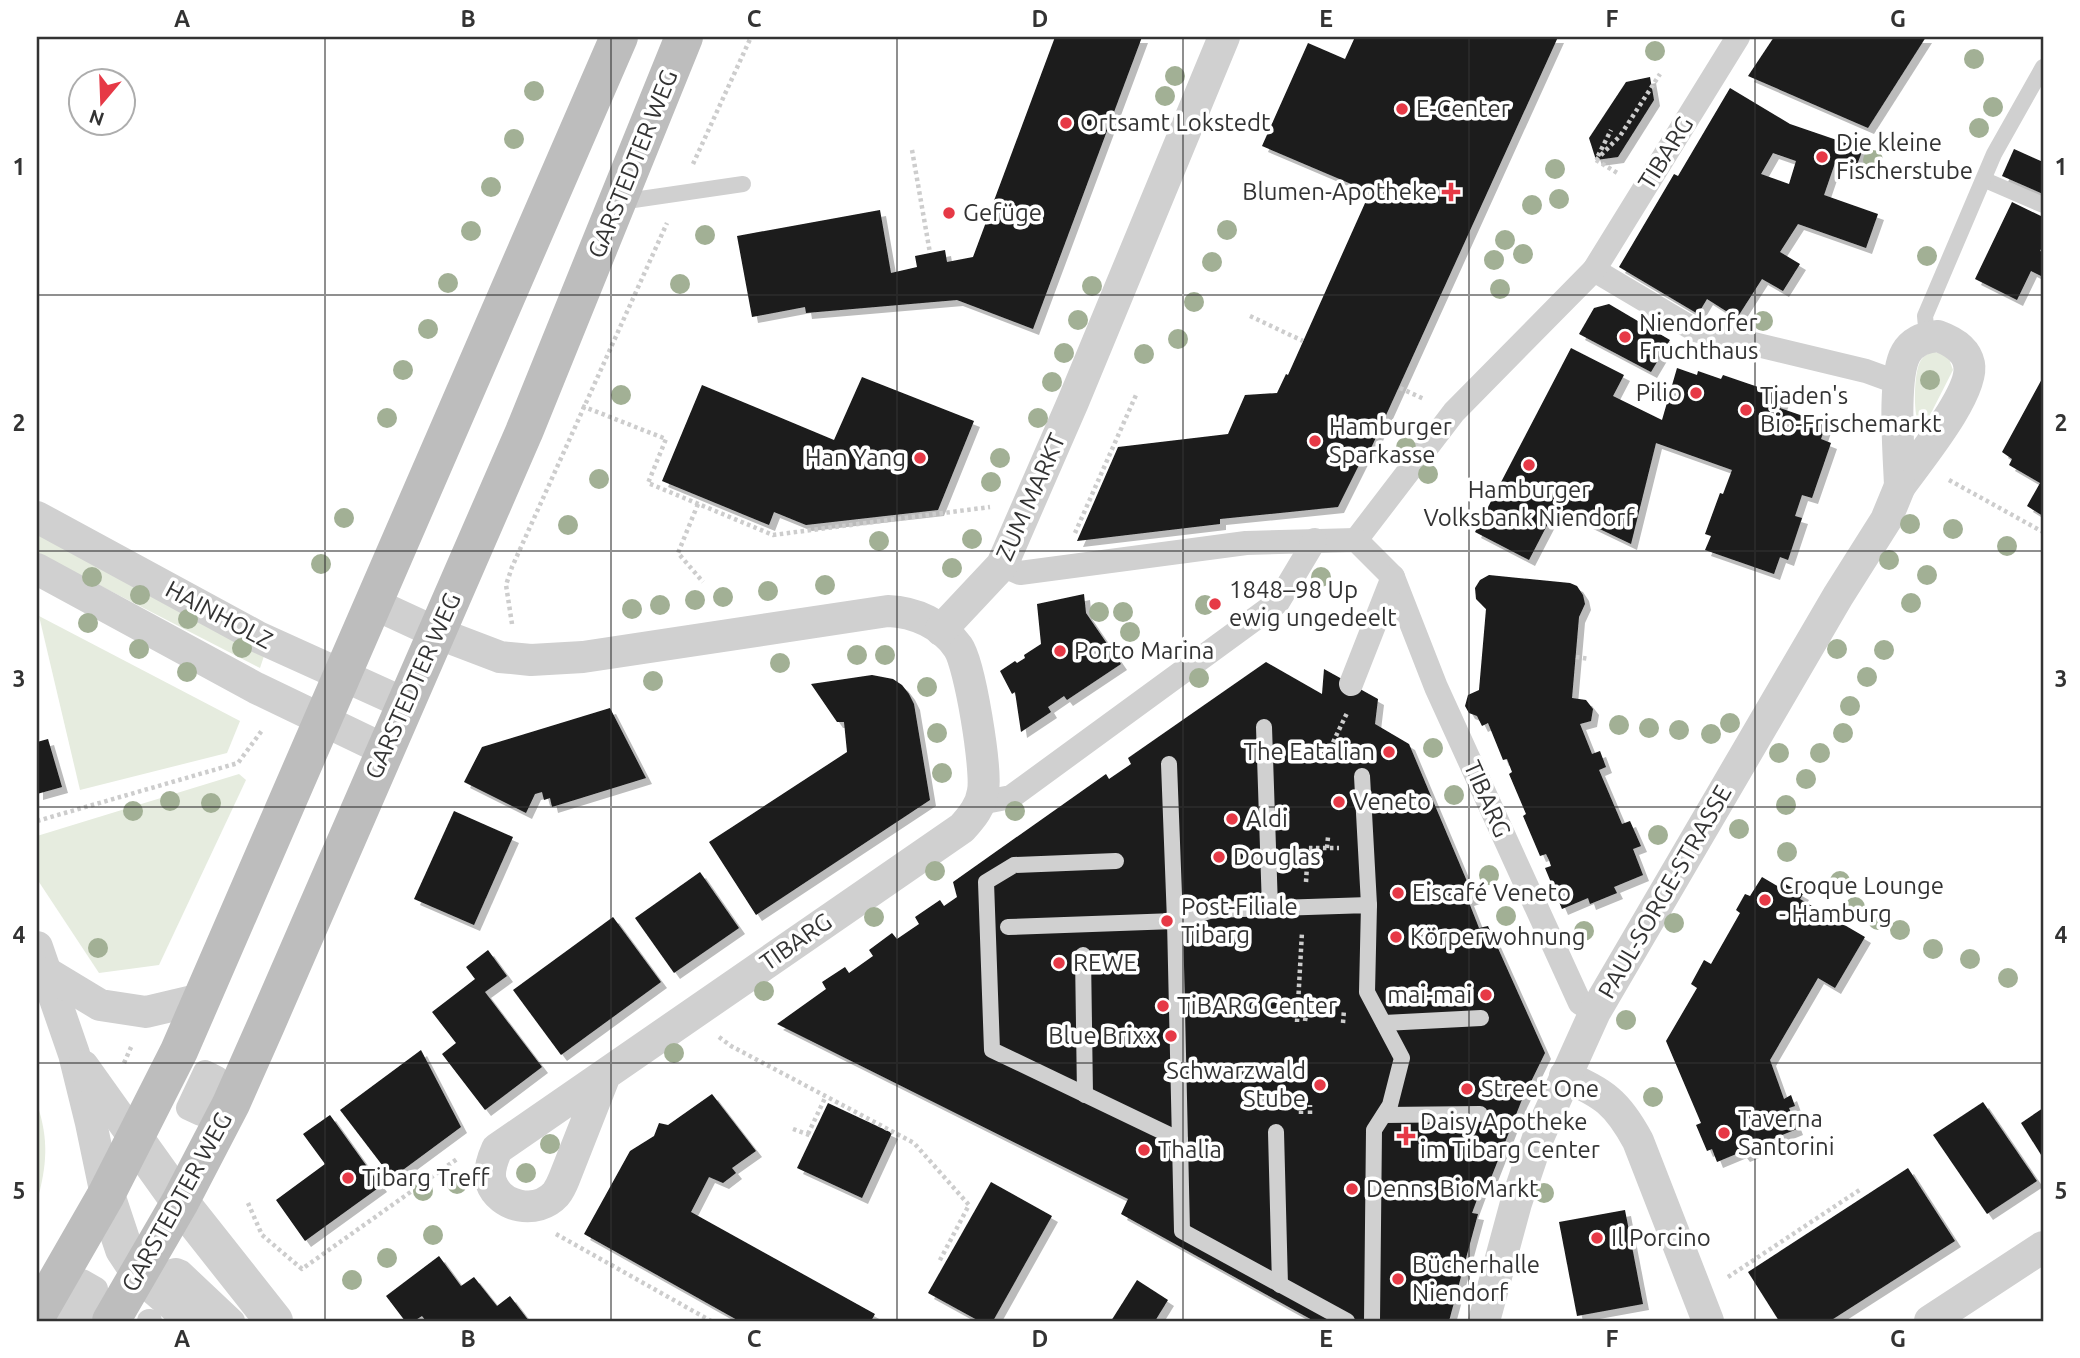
<svg xmlns="http://www.w3.org/2000/svg" width="2080" height="1358" viewBox="0 0 2080 1358" font-family="Ubuntu,sans-serif">
<style>
.green{fill:#e6ecdf}
.building{fill:#1a1a1a;fill-rule:evenodd;filter:url(#shadow)}
.lines{fill:none;stroke-linecap:round;stroke-linejoin:round}
.path{stroke:#cdcdcd;stroke-width:4.5;stroke-dasharray:3.5 3.5;stroke-linecap:butt}
.service{stroke:#d0d0d0;stroke-width:16}
.pedestrian{stroke:#d0d0d0;stroke-width:24}
.minor{stroke:#d0d0d0;stroke-width:32}
.tertiary{stroke:#d0d0d0;stroke-width:38}
.secondary{stroke:#bdbdbd;stroke-width:38}
.tree{fill:#a2b095}
.grid{fill:none;stroke:#333;stroke-width:2;stroke-opacity:0.55}
.poi-dot{fill:#e63946;stroke:#fff;stroke-width:2.5}
.labels{text-anchor:middle;stroke-width:7;stroke-linejoin:round;paint-order:stroke}
.poi-label{font-size:24px;fill:#333;stroke:#fff;text-anchor:start}
.street-label{font-size:24px;fill:#333;stroke:#fff}
.neatline{fill:none;stroke:#333;stroke-width:2.5}
.grid-label{font-size:23px;text-anchor:middle;font-weight:bold;fill:#333}
</style>
<defs>
<filter id="shadow"><feDropShadow dx="6" dy="6" stdDeviation="0" flood-color="#0004"/></filter>
</defs>
<rect width="100%" height="100%" fill="#fff"/>
<g class="green">
<path d="M1932,351L1948,356L1953,370L1927,421L1919,423C1913,415 1914,372 1920,362C1922,357 1928,354 1932,351Z"/>
<path d="M37,532L264,656L260,668L37,553Z"/>
<path d="M39,616L240,721L227,753L80,790Z"/>
<path d="M239,774L246,780L159,965L99,973L37,879V836Z"/>
<path d="M37,1104C49,1139 47,1166 37,1201Z"/>
</g>
<g class="building">
<path d="M1055,37H1142L1033,329L957,300L806,313L805,307L752,317L737,236L880,210L891,273L917,267L915,256L945,250L947,262L973,257Z"/>
<path d="M1355,37H1558L1367,457L1364,455L1338,507L1220,519V524L1077,541L1118,447L1228,434L1245,395L1277,393L1286,374L1288,375L1370,192L1262,146L1308,43L1345,59Z"/>
<path d="M1774,37H1926L1868,128L1748,76Z"/>
<path d="M1650,77L1654,100L1618,157L1596,160L1589,138L1626,82Z"/>
<path d="M1730,88L1790,124L1863,149L1855,170L1835,163L1824,195L1878,214L1866,248L1798,224L1780,252L1800,264L1783,291L1762,279L1737,318L1707,299L1698,314L1619,267L1674,174L1678,176ZM1773,153L1796,161L1789,184L1761,174Z"/>
<path d="M2014,149L2043,162V194L2002,176Z"/>
<path d="M2012,202L2043,217V245L2040,251L2043,252V277L2031,271L2017,300L1975,279Z"/>
<path d="M1609,304L1670,340L1651,372L1579,334L1594,308Z"/>
<path d="M1571,348L1624,375L1613,396L1662,420L1677,368L1697,375L1698,371L1721,379L1723,375L1784,396L1780,408L1826,424L1821,439L1831,443L1812,498L1802,495L1795,516L1802,518L1788,560L1780,557L1774,574L1705,550L1711,536L1705,534L1720,493L1723,494L1732,470L1656,443L1631,544L1556,508L1529,560L1475,532Z"/>
<path d="M862,377L974,421L938,510L806,525L774,512L769,525L662,481L702,385L834,440Z"/>
<path d="M2043,377V516L2027,506L2040,483L2009,465L2012,459L2002,452Z"/>
<path d="M1489,575L1570,583L1577,586L1583,595L1585,604L1579,617L1572,698L1586,700L1593,709L1591,721L1580,724L1592,754L1600,751L1606,767L1599,770L1622,824L1630,821L1641,846L1633,849L1643,875L1614,887L1617,893L1590,904L1588,898L1562,909L1545,868L1551,866L1549,860L1546,854L1540,856L1523,816L1526,814L1509,774L1512,772L1507,759L1503,760L1488,723L1482,726L1477,716L1469,713L1465,706L1468,695L1479,690L1486,609L1476,599L1475,588L1480,580Z"/>
<path d="M1084,594L1086,613L1121,664L1067,700L1064,696L1048,707L1051,712L1021,732L1015,692L1012,694L1000,671L1015,661L1017,663L1025,658L1024,655L1041,644L1037,604Z"/>
<path d="M1266,662L1322,694L1324,669L1378,699L1375,724L1409,744L1474,898L1468,900L1479,928L1488,926L1545,1053L1521,1102L1487,1188L1482,1186L1472,1213L1478,1214L1449,1321H1314L1121,1214L1128,1199L777,1024L826,989L822,982L845,967L849,973L873,956L869,950L892,933L897,939L919,924L915,917L940,900L944,906L957,897L953,882L1106,774L1109,779L1131,764L1128,758Z"/>
<path d="M872,675L893,679L902,685L909,694L914,704L930,800L756,915L709,842L847,752L844,722H837L811,684Z"/>
<path d="M610,708L646,778L552,807L550,798L544,800L542,792L535,794L526,813L464,782L482,747Z"/>
<path d="M48,739L62,787L37,794V742Z"/>
<path d="M454,811L513,837L474,925L414,899Z"/>
<path d="M700,872L739,928L674,973L635,918Z"/>
<path d="M1762,877L1779,887L1782,882L1803,894L1800,899L1865,937L1835,988L1818,978L1770,1060L1784,1099L1791,1095L1795,1106L1789,1108L1797,1129L1770,1140L1772,1144L1744,1156L1741,1152L1717,1162L1712,1149L1707,1151L1696,1125L1701,1123L1666,1041L1697,988L1691,984L1704,960L1711,964L1740,913L1736,910L1745,894L1750,896Z"/>
<path d="M613,917L661,982L561,1055L513,990Z"/>
<path d="M488,950L507,976L485,992L542,1067L485,1110L442,1054L456,1043L432,1012L475,979L466,967Z"/>
<path d="M421,1050L461,1127L392,1178L340,1110Z"/>
<path d="M712,1094L756,1151L732,1168L736,1173L723,1183L709,1177L691,1212L875,1314L871,1321H739L584,1234L630,1151L654,1136L659,1123L668,1125Z"/>
<path d="M1983,1102L2037,1181L1987,1214L1933,1135Z"/>
<path d="M828,1103L892,1133L862,1198L797,1168Z"/>
<path d="M2043,1108V1158L2021,1123Z"/>
<path d="M330,1115L381,1186L305,1241L276,1200L325,1164L303,1134Z"/>
<path d="M1908,1168L1955,1241L1830,1321H1779L1748,1272Z"/>
<path d="M991,1182L1052,1216L993,1321H979L928,1293Z"/>
<path d="M1625,1210L1643,1304L1577,1316L1559,1222Z"/>
<path d="M439,1256L461,1286L474,1277L497,1306L510,1296L529,1321H426L422,1316L414,1321H405L386,1296Z"/>
<path d="M1137,1280L1168,1300L1155,1321H1111Z"/>
</g>
<g class="lines">
<g class="path">
<path d="M912,150L930,253"/>
<path d="M1598,156L1611,130"/>
<path d="M1596,160L1620,136L1660,74"/>
<path d="M1596,160L1619,174"/>
<path d="M693,164L751,37"/>
<path d="M1250,316L1303,341"/>
<path d="M1400,388L1424,399"/>
<path d="M582,406L666,439L648,483L773,535L990,507"/>
<path d="M1949,480L2043,532"/>
<path d="M698,504L678,553L703,582"/>
<path d="M1075,533L1136,395"/>
<path d="M512,624L506,585L512,567L667,223"/>
<path d="M1576,657L1589,659"/>
<path d="M1327,755L1347,713"/>
<path d="M1333,763V755"/>
<path d="M37,821L238,763L263,729"/>
<path d="M1327,848L1328,837"/>
<path d="M1306,882L1308,848H1339"/>
<path d="M1305,1021L1306,1015"/>
<path d="M1297,1022L1302,932"/>
<path d="M1343,1023L1344,1010"/>
<path d="M719,1037L731,1046L914,1143L969,1205L939,1262"/>
<path d="M124,1063L132,1045"/>
<path d="M1301,1104V1114"/>
<path d="M1310,1114V1105"/>
<path d="M793,1129L812,1136"/>
<path d="M808,1134L826,1096"/>
<path d="M248,1203L262,1235L302,1269L457,1159"/>
<path d="M556,1234L711,1321"/>
<path d="M1728,1277L1861,1189"/>
</g>
<g class="service">
<path d="M1985,180L2043,205"/>
<path d="M620,202L743,184"/>
<path d="M1927,337L1925,316L1994,154L2043,67"/>
<path d="M1264,727L1270,908"/>
<path d="M1169,764L1175,921L1182,1231L1347,1321"/>
<path d="M1362,776L1369,905"/>
<path d="M1116,861L1014,865L986,882L992,1050L1180,1140"/>
<path d="M1008,927L1175,921L1213,910L1369,905L1367,992L1402,1058L1390,1105L1374,1130L1372,1321"/>
<path d="M1083,955L1085,1095"/>
<path d="M1384,1023L1481,1018"/>
<path d="M1384,1115L1480,1114"/>
<path d="M1276,1132L1280,1285"/>
</g>
<g class="pedestrian">
<path d="M1594,270L1695,330L1866,371L1899,383"/>
<path d="M1356,540L1454,412L1594,270L1738,37"/>
<path d="M1002,565L1020,573L1246,543L1356,540L1393,577L1436,687L1580,1003L1595,1012"/>
<path d="M1351,684L1393,577"/>
<path d="M980,803L1011,797L1278,602L1315,540"/>
<path d="M205,1072L217,1078L201,1114L188,1108Z"/>
<path d="M58,1321L82,1281L96,1289L77,1321"/>
<path d="M149,1321H150"/>
<path d="M218,1321L180,1291L170,1279L172,1271L176,1270L181,1272L233,1321"/>
</g>
<g class="minor">
<path d="M1938,336C1952,341 1966,349 1969,364C1975,392 1917,462 1900,486C1899,456 1892,377 1906,353C1913,341 1925,337 1938,336Z"/>
<path d="M37,517L258,637L406,704"/>
<path d="M37,569L256,688L385,750"/>
<path d="M372,603L437,633L500,657L531,660L583,657L888,611C915,612 942,624 958,647C970,664 987,770 983,791C981,806 972,817 962,828L497,1149C493,1158 488,1172 491,1182C500,1208 537,1215 556,1194C559,1190 562,1184 564,1179L605,1075"/>
<path d="M941,630L1002,565L1073,402L1224,37"/>
<path d="M37,947L74,1054L91,1123L106,1195"/>
<path d="M47,973L100,1005L146,1012L201,999"/>
<path d="M83,1066L135,1139"/>
<path d="M1565,1076C1604,1094 1617,1102 1638,1141L1708,1321"/>
<path d="M1484,1321L1516,1203L1538,1138L1595,1012L1838,596L1886,520L1900,486"/>
<path d="M1930,1321L2043,1247"/>
</g>
<g class="tertiary">
<path d="M135,1139L180,1202L274,1321"/>
<path d="M106,1195L124,1249L140,1273L196,1321"/>
</g>
<g class="secondary">
<path d="M37,1315L106,1195L179,1051L619,37"/>
<path d="M111,1321L180,1202L231,1104L266,1025L524,432L684,37"/>
</g>
</g>
<g class="tree">
<circle cx="1655" cy="51" r="10"/>
<circle cx="1974" cy="59" r="10"/>
<circle cx="1175" cy="76" r="10"/>
<circle cx="534" cy="91" r="10"/>
<circle cx="1165" cy="96" r="10"/>
<circle cx="1993" cy="107" r="10"/>
<circle cx="1979" cy="128" r="10"/>
<circle cx="514" cy="139" r="10"/>
<circle cx="1873" cy="160" r="10"/>
<circle cx="1555" cy="169" r="10"/>
<circle cx="491" cy="187" r="10"/>
<circle cx="1559" cy="199" r="10"/>
<circle cx="1532" cy="205" r="10"/>
<circle cx="1227" cy="230" r="10"/>
<circle cx="471" cy="231" r="10"/>
<circle cx="705" cy="235" r="10"/>
<circle cx="1505" cy="240" r="10"/>
<circle cx="1523" cy="254" r="10"/>
<circle cx="1927" cy="256" r="10"/>
<circle cx="1494" cy="260" r="10"/>
<circle cx="1212" cy="262" r="10"/>
<circle cx="448" cy="283" r="10"/>
<circle cx="680" cy="284" r="10"/>
<circle cx="1092" cy="286" r="10"/>
<circle cx="1500" cy="289" r="10"/>
<circle cx="1194" cy="302" r="10"/>
<circle cx="1078" cy="320" r="10"/>
<circle cx="1763" cy="321" r="10"/>
<circle cx="428" cy="329" r="10"/>
<circle cx="1178" cy="339" r="10"/>
<circle cx="1064" cy="353" r="10"/>
<circle cx="1144" cy="354" r="10"/>
<circle cx="403" cy="370" r="10"/>
<circle cx="1930" cy="380" r="10"/>
<circle cx="1052" cy="382" r="10"/>
<circle cx="621" cy="395" r="10"/>
<circle cx="387" cy="418" r="10"/>
<circle cx="1038" cy="418" r="10"/>
<circle cx="1406" cy="447" r="10"/>
<circle cx="1000" cy="458" r="10"/>
<circle cx="1428" cy="474" r="10"/>
<circle cx="599" cy="479" r="10"/>
<circle cx="991" cy="482" r="10"/>
<circle cx="344" cy="518" r="10"/>
<circle cx="1910" cy="524" r="10"/>
<circle cx="568" cy="525" r="10"/>
<circle cx="1953" cy="529" r="10"/>
<circle cx="972" cy="539" r="10"/>
<circle cx="879" cy="541" r="10"/>
<circle cx="2007" cy="546" r="10"/>
<circle cx="1889" cy="560" r="10"/>
<circle cx="321" cy="564" r="10"/>
<circle cx="952" cy="568" r="10"/>
<circle cx="1927" cy="575" r="10"/>
<circle cx="92" cy="577" r="10"/>
<circle cx="1321" cy="577" r="10"/>
<circle cx="825" cy="585" r="10"/>
<circle cx="768" cy="591" r="10"/>
<circle cx="140" cy="595" r="10"/>
<circle cx="723" cy="597" r="10"/>
<circle cx="695" cy="600" r="10"/>
<circle cx="1911" cy="603" r="10"/>
<circle cx="660" cy="605" r="10"/>
<circle cx="1205" cy="605" r="10"/>
<circle cx="632" cy="609" r="10"/>
<circle cx="1099" cy="612" r="10"/>
<circle cx="1123" cy="612" r="10"/>
<circle cx="188" cy="619" r="10"/>
<circle cx="88" cy="623" r="10"/>
<circle cx="1130" cy="632" r="10"/>
<circle cx="242" cy="648" r="10"/>
<circle cx="139" cy="649" r="10"/>
<circle cx="1837" cy="649" r="10"/>
<circle cx="1884" cy="650" r="10"/>
<circle cx="857" cy="655" r="10"/>
<circle cx="885" cy="655" r="10"/>
<circle cx="780" cy="663" r="10"/>
<circle cx="187" cy="672" r="10"/>
<circle cx="1867" cy="677" r="10"/>
<circle cx="1199" cy="678" r="10"/>
<circle cx="653" cy="681" r="10"/>
<circle cx="927" cy="687" r="10"/>
<circle cx="1850" cy="706" r="10"/>
<circle cx="1730" cy="723" r="10"/>
<circle cx="1619" cy="725" r="10"/>
<circle cx="1649" cy="728" r="10"/>
<circle cx="1679" cy="730" r="10"/>
<circle cx="937" cy="733" r="10"/>
<circle cx="1843" cy="733" r="10"/>
<circle cx="1711" cy="734" r="10"/>
<circle cx="1433" cy="748" r="10"/>
<circle cx="1779" cy="753" r="10"/>
<circle cx="1820" cy="753" r="10"/>
<circle cx="942" cy="773" r="10"/>
<circle cx="1806" cy="779" r="10"/>
<circle cx="1454" cy="795" r="10"/>
<circle cx="170" cy="801" r="10"/>
<circle cx="211" cy="803" r="10"/>
<circle cx="1786" cy="805" r="10"/>
<circle cx="133" cy="811" r="10"/>
<circle cx="1015" cy="811" r="10"/>
<circle cx="1739" cy="829" r="10"/>
<circle cx="1658" cy="835" r="10"/>
<circle cx="1787" cy="852" r="10"/>
<circle cx="935" cy="871" r="10"/>
<circle cx="1489" cy="875" r="10"/>
<circle cx="1840" cy="881" r="10"/>
<circle cx="1855" cy="907" r="10"/>
<circle cx="1506" cy="916" r="10"/>
<circle cx="874" cy="917" r="10"/>
<circle cx="1878" cy="920" r="10"/>
<circle cx="1674" cy="923" r="10"/>
<circle cx="1900" cy="930" r="10"/>
<circle cx="1584" cy="931" r="10"/>
<circle cx="98" cy="948" r="10"/>
<circle cx="1933" cy="949" r="10"/>
<circle cx="1970" cy="959" r="10"/>
<circle cx="2008" cy="978" r="10"/>
<circle cx="764" cy="991" r="10"/>
<circle cx="1626" cy="1020" r="10"/>
<circle cx="674" cy="1053" r="10"/>
<circle cx="1653" cy="1097" r="10"/>
<circle cx="550" cy="1144" r="10"/>
<circle cx="526" cy="1173" r="10"/>
<circle cx="457" cy="1184" r="10"/>
<circle cx="423" cy="1191" r="10"/>
<circle cx="1544" cy="1193" r="10"/>
<circle cx="433" cy="1235" r="10"/>
<circle cx="387" cy="1258" r="10"/>
<circle cx="352" cy="1280" r="10"/>
</g>
<path class="grid" d="M325,37V1321M611,37V1321M897,37V1321M1183,37V1321M1469,37V1321M1755,37V1321M37,295H2043M37,551H2043M37,807H2043M37,1063H2043"/>
<g class="poi-dot">
<circle cx="1402" cy="109" r="7"/>
<circle cx="1066" cy="123" r="7"/>
<circle cx="1822" cy="157" r="7"/>
<path d="M1447.5 181.5h7v7h7v7h-7v7h-7v-7h-7v-7h7z"/>
<circle cx="949" cy="213" r="7"/>
<circle cx="1625" cy="337" r="7"/>
<circle cx="1696" cy="393" r="7"/>
<circle cx="1746" cy="410" r="7"/>
<circle cx="1315" cy="441" r="7"/>
<circle cx="920" cy="458" r="7"/>
<circle cx="1529" cy="465" r="7"/>
<circle cx="1215" cy="604" r="7"/>
<circle cx="1060" cy="651" r="7"/>
<circle cx="1389" cy="752" r="7"/>
<circle cx="1339" cy="802" r="7"/>
<circle cx="1232" cy="819" r="7"/>
<circle cx="1219" cy="857" r="7"/>
<circle cx="1398" cy="893" r="7"/>
<circle cx="1765" cy="900" r="7"/>
<circle cx="1167" cy="921" r="7"/>
<circle cx="1396" cy="937" r="7"/>
<circle cx="1059" cy="963" r="7"/>
<circle cx="1486" cy="995" r="7"/>
<circle cx="1163" cy="1006" r="7"/>
<circle cx="1171" cy="1036" r="7"/>
<circle cx="1320" cy="1085" r="7"/>
<circle cx="1467" cy="1089" r="7"/>
<circle cx="1724" cy="1133" r="7"/>
<path d="M1402.5 1125.5h7v7h7v7h-7v7h-7v-7h-7v-7h7z"/>
<circle cx="1144" cy="1150" r="7"/>
<circle cx="348" cy="1178" r="7"/>
<circle cx="1352" cy="1189" r="7"/>
<circle cx="1597" cy="1238" r="7"/>
<circle cx="1398" cy="1279" r="7"/>
</g>
<g class="labels">
<g class="poi-label">
<text x="1416" y="117">E-Center</text>
<text x="1080" y="131">Ortsamt Lokstedt</text>
<text x="1836" y="151">Die kleine<tspan x="1836" dy="28">Fischerstube</tspan></text>
<text x="1437" y="200" text-anchor="end">Blumen-Apotheke</text>
<text x="963" y="221">Gefüge</text>
<text x="1639" y="331">Niendorfer<tspan x="1639" dy="28">Fruchthaus</tspan></text>
<text x="1682" y="401" text-anchor="end">Pilio</text>
<text x="1760" y="404">Tjaden's<tspan x="1760" dy="28">Bio-Frischemarkt</tspan></text>
<text x="1329" y="435">Hamburger<tspan x="1329" dy="28">Sparkasse</tspan></text>
<text x="906" y="466" text-anchor="end">Han Yang</text>
<text x="1529" y="498" text-anchor="middle">Hamburger<tspan x="1529" dy="28">Volksbank Niendorf</tspan></text>
<text x="1229" y="598">1848–98 Up<tspan x="1229" dy="28">ewig ungedeelt</tspan></text>
<text x="1074" y="659">Porto Marina</text>
<text x="1375" y="760" text-anchor="end">The Eatalian</text>
<text x="1353" y="810">Veneto</text>
<text x="1246" y="827">Aldi</text>
<text x="1233" y="865">Douglas</text>
<text x="1779" y="894">Croque Lounge<tspan x="1779" dy="28">- Hamburg</tspan></text>
<text x="1412" y="901">Eiscafé Veneto</text>
<text x="1181" y="915">Post-Filiale<tspan x="1181" dy="28">Tibarg</tspan></text>
<text x="1410" y="945">Körperwohnung</text>
<text x="1073" y="971">REWE</text>
<text x="1472" y="1003" text-anchor="end">mai-mai</text>
<text x="1177" y="1014">TiBARG Center</text>
<text x="1157" y="1044" text-anchor="end">Blue Brixx</text>
<text x="1306" y="1079" text-anchor="end">Schwarzwald<tspan x="1306" dy="28">Stube</tspan></text>
<text x="1481" y="1097">Street One</text>
<text x="1738" y="1127">Taverna<tspan x="1738" dy="28">Santorini</tspan></text>
<text x="1420" y="1130">Daisy Apotheke<tspan x="1420" dy="28">im Tibarg Center</tspan></text>
<text x="1158" y="1158">Thalia</text>
<text x="362" y="1186">Tibarg Treff</text>
<text x="1366" y="1197">Denns BioMarkt</text>
<text x="1611" y="1246">Il Porcino</text>
<text x="1412" y="1273">Bücherhalle<tspan x="1412" dy="28">Niendorf</tspan></text>
</g>
<g class="street-label">
<text transform="translate(1666 153) rotate(-58)" y="8">TIBARG</text>
<text transform="translate(633 164) rotate(-68)" y="8">GARSTEDTER WEG</text>
<text transform="translate(1031 497) rotate(-66)" y="8">ZUM MARKT</text>
<text transform="translate(219 615) rotate(28)" y="8">HAINHOLZ</text>
<text transform="translate(413 686) rotate(-66)" y="8">GARSTEDTER WEG</text>
<text transform="translate(1487 799) rotate(66)" y="8">TIBARG</text>
<text transform="translate(1665 892) rotate(-60)" y="8">PAUL-SORGE-STRASSE</text>
<text transform="translate(796 942) rotate(-35)" y="8">TIBARG</text>
<text transform="translate(177 1202) rotate(-61)" y="8">GARSTEDTER WEG</text>
</g>
</g>
<rect width="2080" height="1358" fill="none" stroke="#ffffff" stroke-width="77"/>
<g transform="translate(102 102) rotate(199)"><circle r="33" fill="#ffffff" stroke="#adadad" stroke-width="2"/>
<path d="M0-5L12 26L0 18L-12 26Z" fill="#e63946"/>
<text y="-10" font-size="19" font-weight="bold" text-anchor="middle" fill="#333333">N</text>
</g>
<rect x="38" y="38" width="2004" height="1282" class="neatline"/>
<g class="grid-label">
<text x="182" y="27">A</text>
<text x="468" y="27">B</text>
<text x="754" y="27">C</text>
<text x="1040" y="27">D</text>
<text x="1326" y="27">E</text>
<text x="1612" y="27">F</text>
<text x="1898" y="27">G</text>
<text x="19" y="175">1</text>
<text x="2061" y="175">1</text>
<text x="19" y="431">2</text>
<text x="2061" y="431">2</text>
<text x="19" y="687">3</text>
<text x="2061" y="687">3</text>
<text x="19" y="943">4</text>
<text x="2061" y="943">4</text>
<text x="19" y="1199">5</text>
<text x="2061" y="1199">5</text>
<text x="182" y="1347">A</text>
<text x="468" y="1347">B</text>
<text x="754" y="1347">C</text>
<text x="1040" y="1347">D</text>
<text x="1326" y="1347">E</text>
<text x="1612" y="1347">F</text>
<text x="1898" y="1347">G</text>
</g>
</svg>
